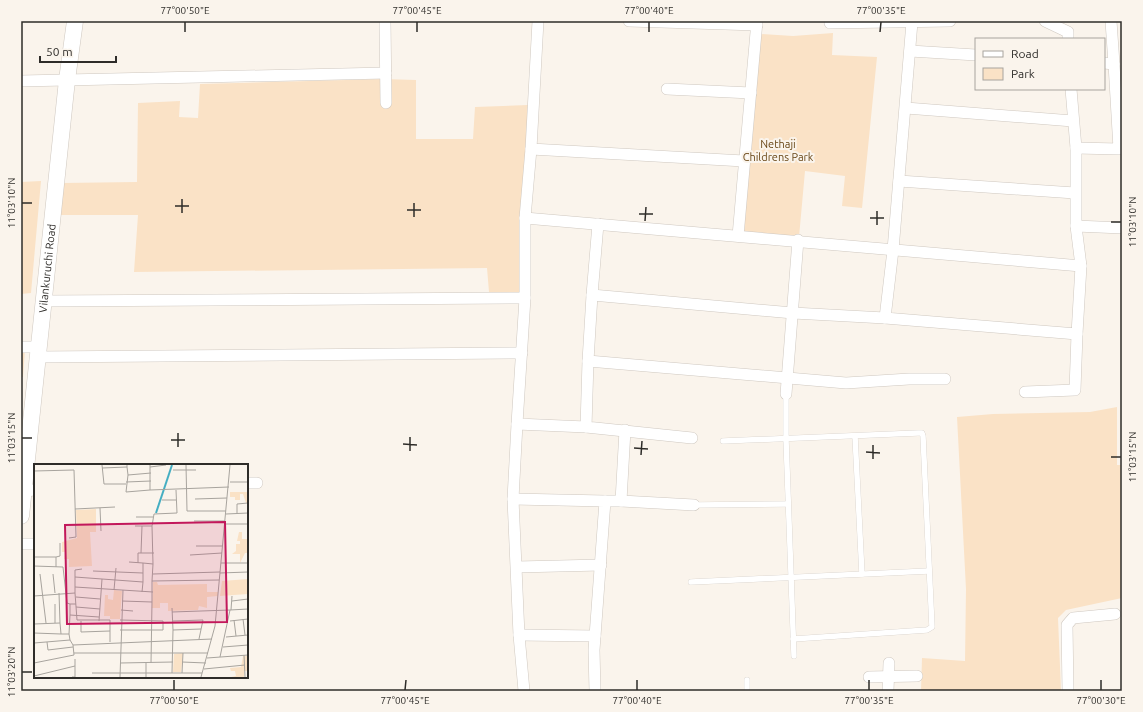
<svg xmlns="http://www.w3.org/2000/svg" width="1143" height="712" viewBox="0 0 1143 712" font-family="Ubuntu,sans-serif">
<style>
.green{fill:#fae2c6}
.lines{fill:none;stroke-linecap:round;stroke-linejoin:round}
.service-casing{stroke:#cfc8c0;stroke-width:6}
.minor-casing{stroke:#cfc8c0;stroke-width:12}
.secondary-casing{stroke:#cfc8c0;stroke-width:17}
.service{stroke:#fff;stroke-width:5.5}
.minor{stroke:#fff;stroke-width:11}
.secondary{stroke:#fff;stroke-width:16}
.ticks{fill:none;stroke:#2e2c29;stroke-width:1.5}
.labels{text-anchor:middle;stroke-width:4;stroke-linejoin:round;paint-order:stroke}
.park-label{font-size:11px;fill:#694717;stroke:#faf4ec}
.street-label{font-size:11px;fill:#2e2c29;stroke:#faf4ec}
.inset-river{fill:none;stroke:#44aec2;stroke-width:2}
.inset-road{fill:none;stroke:#a8a49e;stroke-width:1}
.view{fill:#c2185b;fill-opacity:0.15;stroke:#c2185b;stroke-width:2}
.inset-edge{fill:none;stroke:#2e2c29;stroke-width:2}
.neatline{fill:none;stroke:#2e2c29;stroke-width:1.5}
.ticks-label{font-size:10px;text-anchor:middle;fill:#2e2c29}
</style>
<rect width="100%" height="100%" fill="#faf4ec"/>
<g class="green">
<path d="M833,33L832,55L877,57L862,208L842,206L845,176L805,171L799,237L744,234L748,160L760,34L793,36Z"/>
<path d="M383,79L416,80V139H473L475,107L528,105L519,292H489L487,268L134,272L138,215H58L62,183L137,182L138,103L180,101L179,117L198,118L200,84Z"/>
<path d="M41,181L31,293L21,294V182Z"/>
<path d="M21,350H25L23,377H21Z"/>
<path d="M1117,407V465H1122V598L1066,610L1058,618L1061,691H921L922,658L965,661L966,589L957,417L993,414L1090,412Z"/>
</g>
<g class="lines">
<defs>
<g id="service">
<path d="M786,394V439L794,656"/>
<path d="M855,436L862,574"/>
<path d="M723,441L918,433H922L923,436L932,627L927,630L793,639"/>
<path d="M694,505L788,504"/>
<path d="M691,582L929,571"/>
<path d="M747,691V680"/>
</g>
<g id="minor">
<path d="M385,21L386,103"/>
<path d="M538,21L531,149L744,161"/>
<path d="M629,21L757,25"/>
<path d="M831,21L830,23L950,21"/>
<path d="M1045,21L1068,32V39"/>
<path d="M912,22L893,250L885,318L1077,334L1081,266"/>
<path d="M910,51L976,55"/>
<path d="M1104,63L1114,64L1111,21"/>
<path d="M21,81L386,73"/>
<path d="M667,89L751,93"/>
<path d="M1071,89L1076,148V226L1122,228"/>
<path d="M906,108L1073,121"/>
<path d="M1076,148L1119,149L1114,64"/>
<path d="M899,181L1075,193"/>
<path d="M525,218L1081,266L1076,226"/>
<path d="M598,224L592,295L793,313L885,318"/>
<path d="M738,236L757,21"/>
<path d="M592,295L588,361L846,383L909,379H945"/>
<path d="M525,298L517,424L586,427"/>
<path d="M45,301L525,298V218L531,149"/>
<path d="M21,347H39"/>
<path d="M38,357L522,353"/>
<path d="M588,361L586,427L692,438"/>
<path d="M1025,392L1075,390L1077,334"/>
<path d="M786,394L798,240"/>
<path d="M517,424L513,499L519,635L524,691"/>
<path d="M247,483H257"/>
<path d="M24,491L35,490"/>
<path d="M513,499L605,501L594,650L595,691"/>
<path d="M605,501H621L625,430"/>
<path d="M621,501L694,505"/>
<path d="M21,544H35"/>
<path d="M517,567L601,565"/>
<path d="M519,635L595,636"/>
<path d="M869,677L917,676"/>
<path d="M888,691L889,663"/>
<path d="M1068,691L1067,625L1073,618L1115,614"/>
</g>
<g id="secondary">
<path id="s1" d="M21,516L67,80L75,21"/>
</g>
</defs>
<use href="#service" class="service-casing"/>
<use href="#minor" class="minor-casing"/>
<use href="#secondary" class="secondary-casing"/>
<use href="#service" class="service"/>
<use href="#minor" class="minor"/>
<use href="#secondary" class="secondary"/>
</g>
<path class="ticks" d="M185,32V22M417,32V22M649,32V22M880,32L881,22M22,203H32M175,206H189M407,210H421M182,213V199M639,214H653M414,217V203M870,218H884M645,221L646,207M1111,222H1121M877,225V211M22,438H32M171,440H185M403,444L417,445M178,447V433M634,448L648,449M410,451V437M866,452L880,453M641,455L642,441M1111,457H1121M873,459V445M22,672H32M174,690V680M405,690L406,680M637,690V680M869,690V680M1101,690V680"/>
<g class="labels">
<g class="park-label">
<text x="778" y="148">Nethaji<tspan x="778" dy="13">Childrens Park</tspan></text>
</g>
<g class="street-label">
<text dy="4" stroke="none"><textPath href="#s1" startOffset="249">Vilankuruchi Road</textPath></text>
</g>
</g>
<g transform="translate(34 464)">
<rect width="214" height="214" fill="#faf4ec"/>
<path d="M196,28H214V39H212L209,30H206V36H201V33H196ZM62,45V68H56L58,102L35,103V95H30L31,88H28V78L43,74L42,46ZM205,68H208V75H213L214,70V89H211L206,99V90H198L202,87V80H206V77H203ZM214,115V130L186,132L188,117ZM119,118H123L124,121L173,120V128H184V132L173,133V144L165,142L164,146L134,147V139H126V144H118ZM80,126L88,127L86,155H76V152H70L71,131H74V135L79,136ZM149,189L147,208H139L140,190ZM209,192H214V207H210V213H197L202,212L201,207H197L196,204L207,203Z" fill="#fae2c6"/>
<path class="inset-river" d="M122,49L138,1"/>
<path class="inset-road" d="M68,1L70,20H92M152,1L153,47H192M93,3L94,11L117,9M116,3L132,1M68,4L93,3V1M139,6H162M0,7L40,6L42,73L35,74M94,11L92,28L116,26V1M92,18L117,17M196,18H214M116,26L195,23M161,35L193,34M128,36H142M66,44L67,67M41,45L81,43M203,49V40L214,39M192,50L214,49M102,53H119M160,57H191M191,60H214M101,62H118L119,100M108,62L107,89H120M118,62L120,50L143,49L142,26M162,82H188M156,91L188,89M0,93H22V103M22,93L26,92V79M95,98L109,99V109M104,99V89H107M109,99L119,100L118,117M187,99H214M0,102L29,103L33,139L36,140M59,107L109,109V118M186,109L214,108M6,110L12,159M19,110L21,129M119,110L186,108M41,113V106L48,105M68,115L109,118L108,128M41,123V113L68,115L65,157M80,126L82,104M25,129L26,159M41,129V123L119,128M0,132L41,129L43,156H76V178M42,133L66,135M88,137L118,138L117,199M198,137L214,135M118,138V117L185,116M21,140V159M42,143L66,145M138,144L139,166L167,165M87,146L99,147M196,146L214,145M197,146L198,132M138,148L196,146L186,193M36,151V140H42M209,155L211,171M200,156L202,172M47,157V168L76,167M139,157L169,156L165,175M196,157L214,155M0,160L26,159L27,170H35L36,176M86,166H129V157L86,156M0,169L27,170M35,170L36,151L65,153M192,173L214,171M13,178L14,186L39,183M0,179L36,176L39,181L178,175M189,183L214,181M40,189H174M210,191L211,213M173,194L214,191M148,198L172,199M0,199L40,191L39,181M86,199L139,198M112,199V213M170,205L211,201M58,209H168M138,209L139,166M148,209L149,189M0,212L41,202M38,213H41V195M86,213L89,126M167,213L181,162L196,1"/>
<path class="view" d="M191,58L193,158L33,160L31,61Z"/>
<rect width="214" height="214" class="inset-edge"/>
</g>
<rect width="1143" height="712" fill="none" stroke="#faf4ec" stroke-width="44"/>
<rect x="975" y="38" width="130" height="52" fill="#faf4ec" stroke="#a8a49e"/>
<rect x="983" y="51" width="20" height="6" fill="#ffffff" stroke="#a8a49e"/>
<text x="1011" y="58" font-size="12" fill="#2e2c29">Road</text>
<rect x="983" y="68" width="20" height="12" fill="#fae2c6" stroke="#a8a49e"/>
<text x="1011" y="78" font-size="12" fill="#2e2c29">Park</text>
<path d="M40 56v6h76v-6" fill="none" stroke="#2e2c29" stroke-width="2"/>
<text x="46" y="56" font-size="12" fill="#2e2c29" stroke="#faf4ec" stroke-width="3" paint-order="stroke">50 m</text>
<rect x="22" y="22" width="1099" height="668" class="neatline"/>
<g class="ticks-label">
<text x="185" y="14">77°00'50"E</text>
<text x="417" y="14">77°00'45"E</text>
<text x="649" y="14">77°00'40"E</text>
<text x="881" y="14">77°00'35"E</text>
<text transform="translate(11 203) rotate(-90)" y="4">11°03'10"N</text>
<text transform="translate(1132 222) rotate(-90)" y="4">11°03'10"N</text>
<text transform="translate(11 438) rotate(-90)" y="4">11°03'15"N</text>
<text transform="translate(1132 457) rotate(-90)" y="4">11°03'15"N</text>
<text transform="translate(11 672) rotate(-90)" y="4">11°03'20"N</text>
<text x="174" y="704">77°00'50"E</text>
<text x="405" y="704">77°00'45"E</text>
<text x="637" y="704">77°00'40"E</text>
<text x="869" y="704">77°00'35"E</text>
<text x="1101" y="704">77°00'30"E</text>
</g>
</svg>
